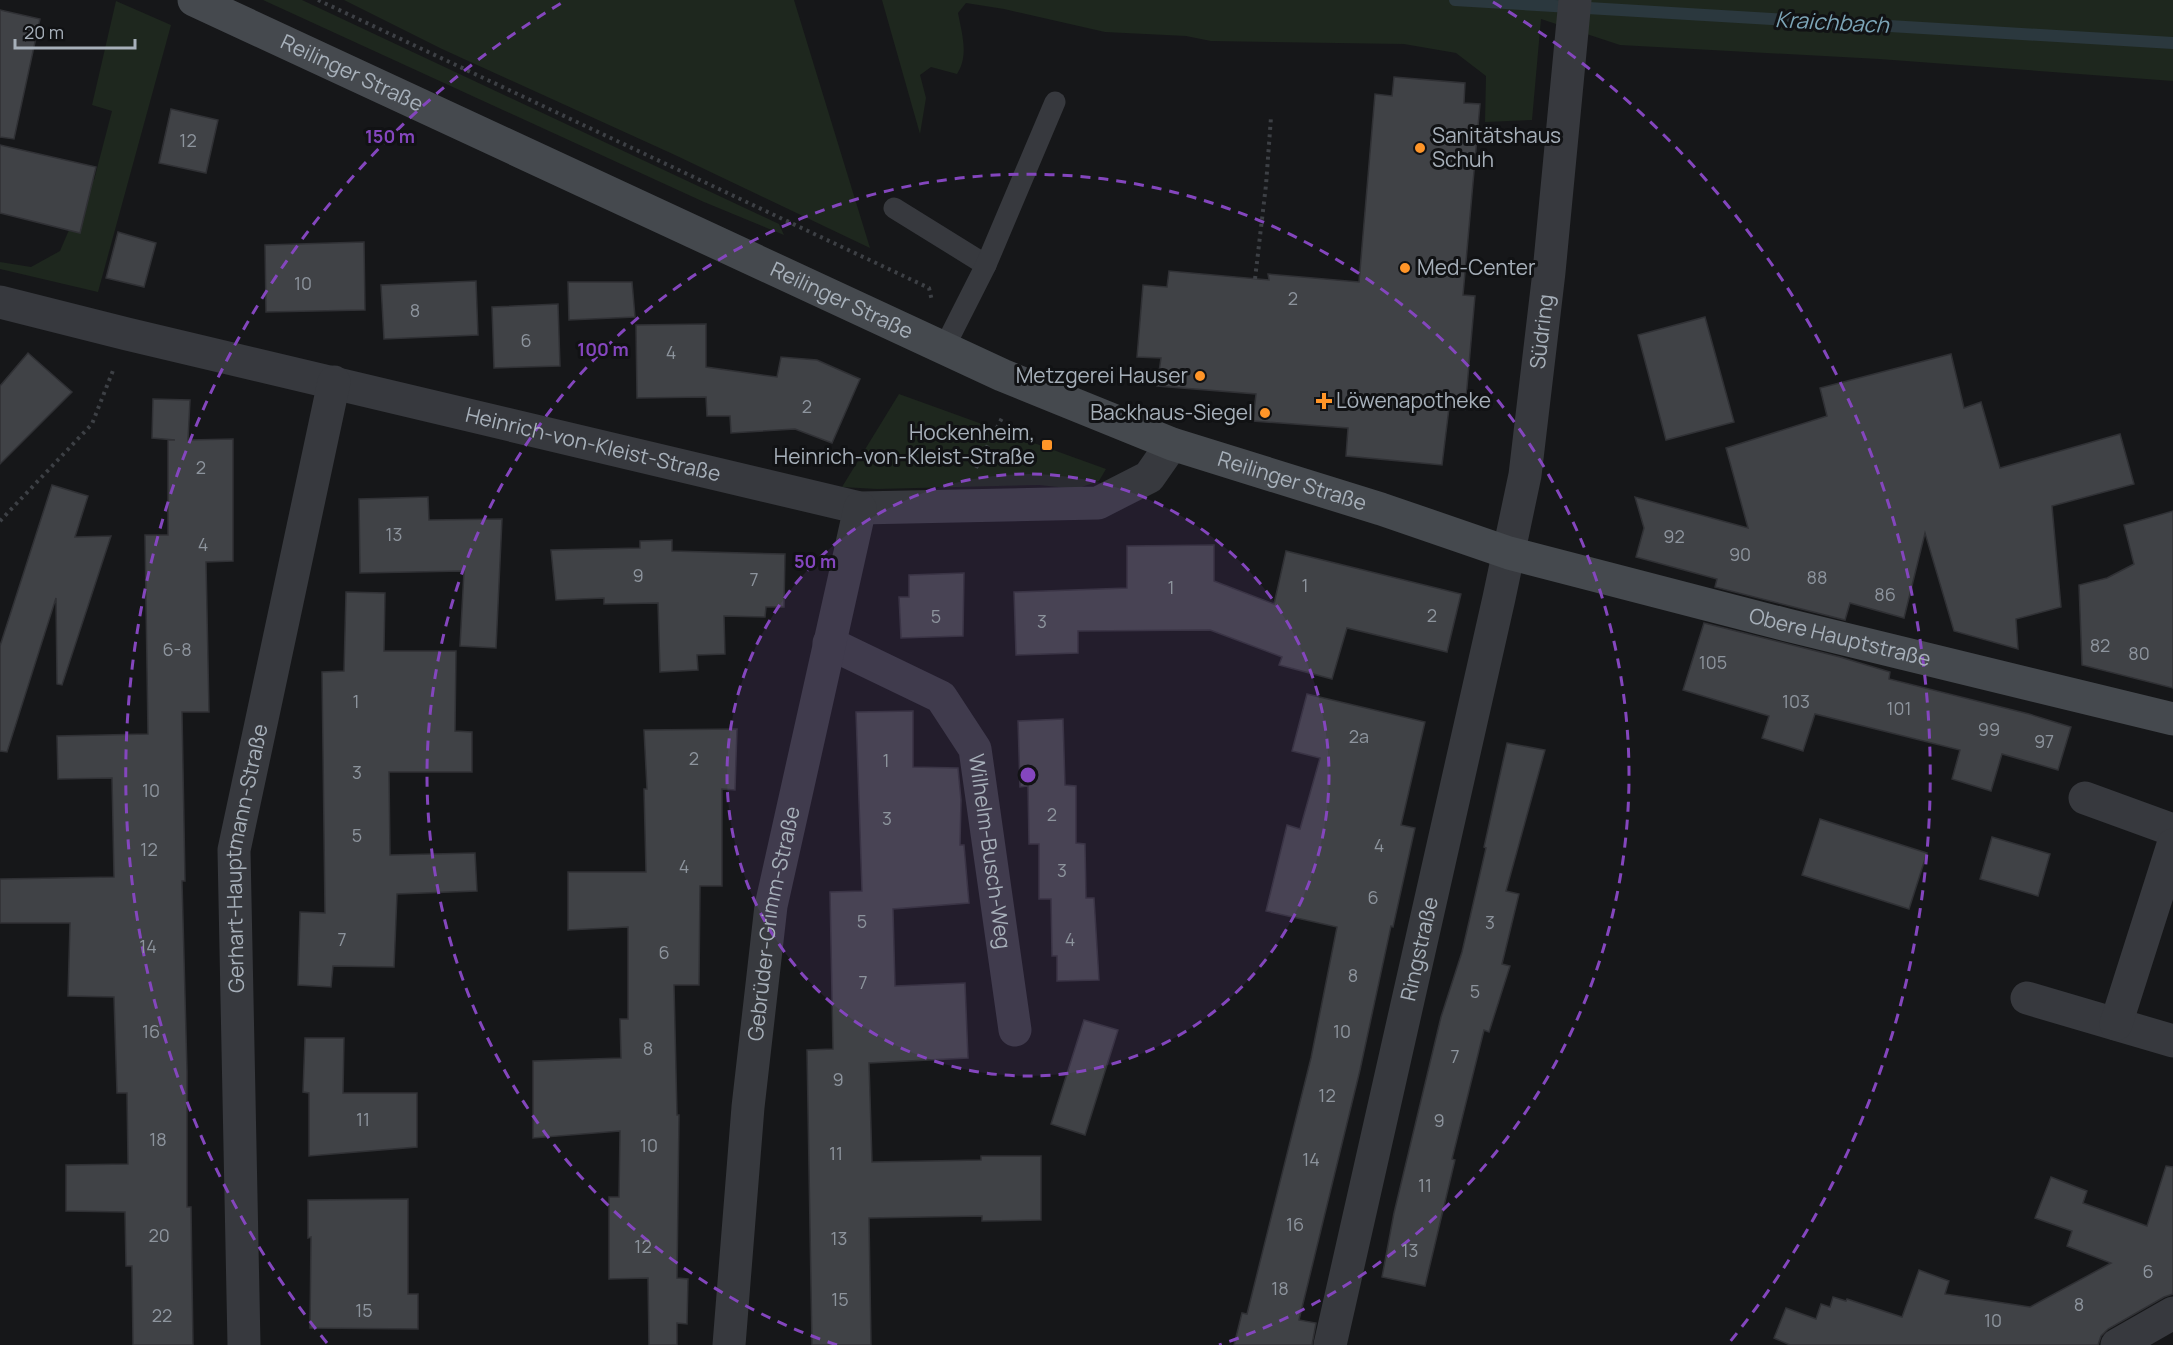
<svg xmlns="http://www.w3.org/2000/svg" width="2173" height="1345" viewBox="0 0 2173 1345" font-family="Manrope,sans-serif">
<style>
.green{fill:#1e271e}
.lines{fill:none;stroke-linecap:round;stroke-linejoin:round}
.stream{stroke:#2b383e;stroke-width:12}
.building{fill:#404246;stroke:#303135;stroke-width:1.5}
.path{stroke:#3d4045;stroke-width:4;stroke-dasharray:3 4.5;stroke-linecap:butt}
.service{stroke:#37393e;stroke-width:21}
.minor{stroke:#37393e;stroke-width:33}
.secondary{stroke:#45494e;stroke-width:33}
.ring{fill:none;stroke:#8446be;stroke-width:3;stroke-dasharray:10 8}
.poi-dot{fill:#ff9528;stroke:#111214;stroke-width:2}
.labels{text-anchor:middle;stroke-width:6;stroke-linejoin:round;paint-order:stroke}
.number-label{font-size:18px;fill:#8d949d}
.street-label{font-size:21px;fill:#a7b0ba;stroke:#111214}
.poi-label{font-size:21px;fill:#a7b0ba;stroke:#111214;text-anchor:start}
.water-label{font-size:22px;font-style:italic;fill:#7ca5b7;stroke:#111214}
.centre{fill:#8446be;stroke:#111214;stroke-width:3}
.ring-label{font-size:18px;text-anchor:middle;font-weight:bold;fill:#8446be;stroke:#111214;stroke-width:6;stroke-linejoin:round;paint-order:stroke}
</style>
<rect width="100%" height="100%" fill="#161719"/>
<g class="green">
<path d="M263,0H302L779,224L784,235L704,202Z"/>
<path d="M344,0H794L870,248L675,155L442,49Z"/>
<path d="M882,0H2173V81L1879,59L1620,45L1541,19L1532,120L1485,122L1486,76L1456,53L1404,44L1211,41L1186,36L1105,32L1004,9L966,3L958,13C962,34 969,56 957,74L931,67L920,75L926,98L920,134Z"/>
<path d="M116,1L171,25L98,292L0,269V262L31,267L60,251L69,230L82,177L94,180L112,111L92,105Z"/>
<path d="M899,394L1106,469L1099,481L1076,489L1039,485L877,489L842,487Z"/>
</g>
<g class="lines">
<path class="stream" d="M1455,0L2173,43"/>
</g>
<g class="building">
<path d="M0,10L40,19L14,139L0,137Z"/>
<path d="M1394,77L1465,83L1464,103L1480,104L1463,295L1475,296L1465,410L1449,408L1442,465L1346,456L1348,428L1253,421L1256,394L1157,386L1161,358L1137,357L1143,285L1167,287L1169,271L1269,280L1268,274L1359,282L1375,94L1392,96Z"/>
<path d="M171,109L218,120L206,173L159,163Z"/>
<path d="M0,145L96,167L80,233L0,213Z"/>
<path d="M118,232L156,243L144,287L106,278Z"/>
<path d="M364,242L365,310L266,312L265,245Z"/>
<path d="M476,281L478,335L384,339L381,285Z"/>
<path d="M568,282H632L635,317L569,320Z"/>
<path d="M558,304L560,366L494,368L492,307Z"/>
<path d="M1705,317L1734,422L1666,440L1638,335Z"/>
<path d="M706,324V367L777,377L781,357L817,360L860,379L832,443L795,429L731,433L730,416H707L706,397L637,398L636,325Z"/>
<path d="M28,353L72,392L0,464V386Z"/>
<path d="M1951,354L1964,408L1981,402L2000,468L2120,434L2134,484L2052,506L2061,607L2016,619L2018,649L1954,631L1925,533L1904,618L1850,603L1845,620L1715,587L1717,579L1636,557L1644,528L1635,497L1748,528L1726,448L1827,416L1820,388Z"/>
<path d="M153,399L190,400L188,440L233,439V561L206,562L209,712H182L185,881H182L187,1072V1207H191L193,1345H133L132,1266H126L125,1212L66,1211V1165L128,1164L127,1093H117L114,997L68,996L70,923H0V879L114,877L112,778L58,779L57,736L148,734L145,535H168V440H175L152,438Z"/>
<path d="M52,485L88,496L75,537L111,536L62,685L57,684L56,598L7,752L0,751V646Z"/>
<path d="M428,497L429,520L502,519L496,648L460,646L464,571L360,573L359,499Z"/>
<path d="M2173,511V688L2082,665L2079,585L2107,578L2134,564L2124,525Z"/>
<path d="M672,540V551L785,554L784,607H766L765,617L724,616L725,654L697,655L698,670L660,672L658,603L604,604V598L556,600L551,550L640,548V541Z"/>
<path d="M1214,545V581L1274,604L1286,551L1461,594L1447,652L1347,628L1332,679L1279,665L1282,657L1210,630L1078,631V653L1016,655L1014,592L1127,588V546Z"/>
<path d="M964,573L963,636L901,638L899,597H909V575Z"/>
<path d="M346,592L385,593L384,651H456L455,731L472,732V772H389L390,855L475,853L477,891L397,894L394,967L333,966L331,987L298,985L300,912L325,913L322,672L344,671Z"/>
<path d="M1704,623L1840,657L1890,672L1889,679L2029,714L2071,727L2058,770L2002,754L1991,791L1952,779L1960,750L1815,714L1803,751L1762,738L1769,716L1683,690Z"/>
<path d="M1307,694L1425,722L1401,825L1415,828L1393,927L1391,926L1360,1070L1299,1320L1316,1323L1312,1345H1234L1242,1313L1247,1314L1311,1058L1337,927L1266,911L1287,825L1300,829L1320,758L1292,751Z"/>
<path d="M913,711V767L958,768L961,800L960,845H964L969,903L893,909L895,986L965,983L968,1058L869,1063L872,1162L981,1160V1156H1041V1220L982,1221V1216L869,1218L871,1345H812L807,1050L833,1049L830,892L862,891L856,712Z"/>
<path d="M1063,719L1065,785L1076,786V843L1085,844L1086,898H1094L1099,980L1057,981V956H1052L1051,899H1039V844H1029L1028,786L1020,787L1018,721Z"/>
<path d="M737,729L735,790L722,789V886H700L699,985H674L677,1115H679L677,1278L688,1279L687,1324L677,1323V1345H649L648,1278L609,1279V1197H619L620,1131L533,1138V1061L621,1058L620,1019H628V927L568,930V872H646L644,789H647L644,730Z"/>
<path d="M1507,743L1545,750L1506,891L1519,894L1502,964L1510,966L1489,1032L1484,1030L1452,1159L1455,1160L1425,1286L1382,1277L1394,1213L1441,1017L1462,952L1486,848L1484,847Z"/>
<path d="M1820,819L1927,853L1909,909L1802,875Z"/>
<path d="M1992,837L2050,854L2038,896L1980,879Z"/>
<path d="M1084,1020L1118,1030L1085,1135L1051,1124Z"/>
<path d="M305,1038H344L343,1093H417V1147L309,1156V1093L303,1092Z"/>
<path d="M2166,1166L2173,1167V1294L2164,1297L2108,1329L2101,1336L2098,1345H1790L1774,1338L1786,1308L1816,1319L1821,1304L1830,1307L1833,1297L1846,1301L1847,1299L1902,1317L1919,1270L1949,1281L1945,1294L2030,1307L2111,1263L2067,1246L2072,1231L2035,1218L2051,1177L2087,1191L2083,1203L2147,1226Z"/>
<path d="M408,1199V1294H418V1329L310,1328L311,1237L308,1238V1200Z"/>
</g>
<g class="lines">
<g class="path">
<path d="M318,0L929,288L932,301"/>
<path d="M1255,279L1266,185L1271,117"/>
<path d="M976,468L1003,416"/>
<path d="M0,521L92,424L114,368"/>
</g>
<g class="service">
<path d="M894,208L986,265"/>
<path d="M944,348L986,265L1055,102"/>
</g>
<g class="minor">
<path id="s1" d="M0,302L127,334L860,508L1098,503L1149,477L1172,444"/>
<path id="s2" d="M829,643L941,697L975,749L1015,1030"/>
<path d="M2085,798L2173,830"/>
<path d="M2027,998L2173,1041"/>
<path d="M2116,1024L2173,845"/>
<path id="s3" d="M244,1345L234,850L334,382"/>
<path id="s4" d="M729,1345L748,1107L771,906L860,508"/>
<path id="s5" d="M1330,1345L1499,598L1525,475L1549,272L1575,0"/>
<path d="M2117,1345L2173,1313"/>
</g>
<path class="secondary" id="s6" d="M194,0L1002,375L1172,444L1381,509L1509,553L1787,625L2173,719"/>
</g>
<circle cx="1028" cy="775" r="301" fill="#8446be" fill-opacity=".12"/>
<g class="ring">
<circle cx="1028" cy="775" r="301"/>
<path d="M837 1345A601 601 0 1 1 1219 1345"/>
<path d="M327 1343A902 902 0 0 1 563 2M1493 2A902 902 0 0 1 1729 1343"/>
</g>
<g class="poi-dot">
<circle cx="1420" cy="148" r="6"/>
<circle cx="1405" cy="268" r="6"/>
<circle cx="1200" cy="376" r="6"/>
<path d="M1321 392h6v6h6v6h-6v6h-6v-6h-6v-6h6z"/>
<circle cx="1265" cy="413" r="6"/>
<rect x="1041" y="439" width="12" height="12" rx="3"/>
</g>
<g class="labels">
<g class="number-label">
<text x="188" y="147">12</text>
<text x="303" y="290">10</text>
<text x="1293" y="305">2</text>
<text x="415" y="317">8</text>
<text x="526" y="347">6</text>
<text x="671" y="359">4</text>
<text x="807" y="413">2</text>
<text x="201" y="474">2</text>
<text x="394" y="541">13</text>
<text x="1674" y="543">92</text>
<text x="203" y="551">4</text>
<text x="1740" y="561">90</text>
<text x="638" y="582">9</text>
<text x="1817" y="584">88</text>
<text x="754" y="586">7</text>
<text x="1305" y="592">1</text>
<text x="1171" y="594">1</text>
<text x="1885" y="601">86</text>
<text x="1432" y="622">2</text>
<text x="936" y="623">5</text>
<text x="1042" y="628">3</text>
<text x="2100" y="652">82</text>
<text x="177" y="656">6-8</text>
<text x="2139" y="660">80</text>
<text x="1713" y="669">105</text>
<text x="356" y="708">1</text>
<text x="1796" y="708">103</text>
<text x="1899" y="715">101</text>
<text x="1989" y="736">99</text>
<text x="1359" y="743">2a</text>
<text x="2044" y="748">97</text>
<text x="694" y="765">2</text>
<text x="886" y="767">1</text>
<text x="357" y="779">3</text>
<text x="151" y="797">10</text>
<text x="1052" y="821">2</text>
<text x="887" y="825">3</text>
<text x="357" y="842">5</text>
<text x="1379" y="852">4</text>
<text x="149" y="856">12</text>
<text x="684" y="873">4</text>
<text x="1062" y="877">3</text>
<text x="1373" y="904">6</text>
<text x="862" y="928">5</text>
<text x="1490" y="929">3</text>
<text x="342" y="946">7</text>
<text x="1070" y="946">4</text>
<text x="148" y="953">14</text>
<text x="664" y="959">6</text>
<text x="1353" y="982">8</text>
<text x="863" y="989">7</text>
<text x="1475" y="998">5</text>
<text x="151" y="1038">16</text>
<text x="1342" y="1038">10</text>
<text x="648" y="1055">8</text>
<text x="1455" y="1063">7</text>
<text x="838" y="1086">9</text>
<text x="1327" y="1102">12</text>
<text x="363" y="1126">11</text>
<text x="1439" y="1127">9</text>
<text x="158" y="1146">18</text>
<text x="649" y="1152">10</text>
<text x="836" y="1160">11</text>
<text x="1311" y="1166">14</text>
<text x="1425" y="1192">11</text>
<text x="1295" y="1231">16</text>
<text x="159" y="1242">20</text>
<text x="839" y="1245">13</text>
<text x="643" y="1253">12</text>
<text x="1410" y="1257">13</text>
<text x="2148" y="1278">6</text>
<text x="1280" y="1295">18</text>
<text x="840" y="1306">15</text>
<text x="2079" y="1311">8</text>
<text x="364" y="1317">15</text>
<text x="162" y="1322">22</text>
<text x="1993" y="1327">10</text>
</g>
<g class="street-label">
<text dy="7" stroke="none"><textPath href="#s6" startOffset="174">Reilinger Straße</textPath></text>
<text dy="7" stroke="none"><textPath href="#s6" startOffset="714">Reilinger Straße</textPath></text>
<text dy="7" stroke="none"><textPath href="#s5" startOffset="1036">Südring</textPath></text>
<text dy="7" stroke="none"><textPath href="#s1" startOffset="610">Heinrich-von-Kleist-Straße</textPath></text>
<text dy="7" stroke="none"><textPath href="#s6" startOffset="1200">Reilinger Straße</textPath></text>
<text dy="7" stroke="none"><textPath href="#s6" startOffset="1770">Obere Hauptstraße</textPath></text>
<text dy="7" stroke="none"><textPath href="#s2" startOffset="290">Wilhelm-Busch-Weg</textPath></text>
<text dy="7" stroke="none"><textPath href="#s3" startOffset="488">Gerhart-Hauptmann-Straße</textPath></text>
<text dy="7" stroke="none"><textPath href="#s4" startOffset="424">Gebrüder-Grimm-Straße</textPath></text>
<text dy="7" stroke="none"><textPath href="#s5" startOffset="406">Ringstraße</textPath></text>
</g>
<g class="poi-label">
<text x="1432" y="143">Sanitätshaus<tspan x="1432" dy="24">Schuh</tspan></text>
<text x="1417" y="275">Med-Center</text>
<text x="1188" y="383" text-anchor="end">Metzgerei Hauser</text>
<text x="1336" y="408">Löwenapotheke</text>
<text x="1253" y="420" text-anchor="end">Backhaus-Siegel</text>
<text x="1035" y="440" text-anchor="end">Hockenheim,<tspan x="1035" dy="24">Heinrich-von-Kleist-Straße</tspan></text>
</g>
<g class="water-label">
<text transform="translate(1832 22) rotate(3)" y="8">Kraichbach</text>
</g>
</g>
<circle cx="1028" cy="775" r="9" class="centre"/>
<g class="ring-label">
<text x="390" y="143">150 m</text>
<text x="603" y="356">100 m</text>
<text x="815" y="568">50 m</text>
</g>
<path d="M15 39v9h120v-9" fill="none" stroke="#a7b0ba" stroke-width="3"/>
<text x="24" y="39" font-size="18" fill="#a7b0ba" stroke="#111214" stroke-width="4.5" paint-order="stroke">20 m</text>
</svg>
